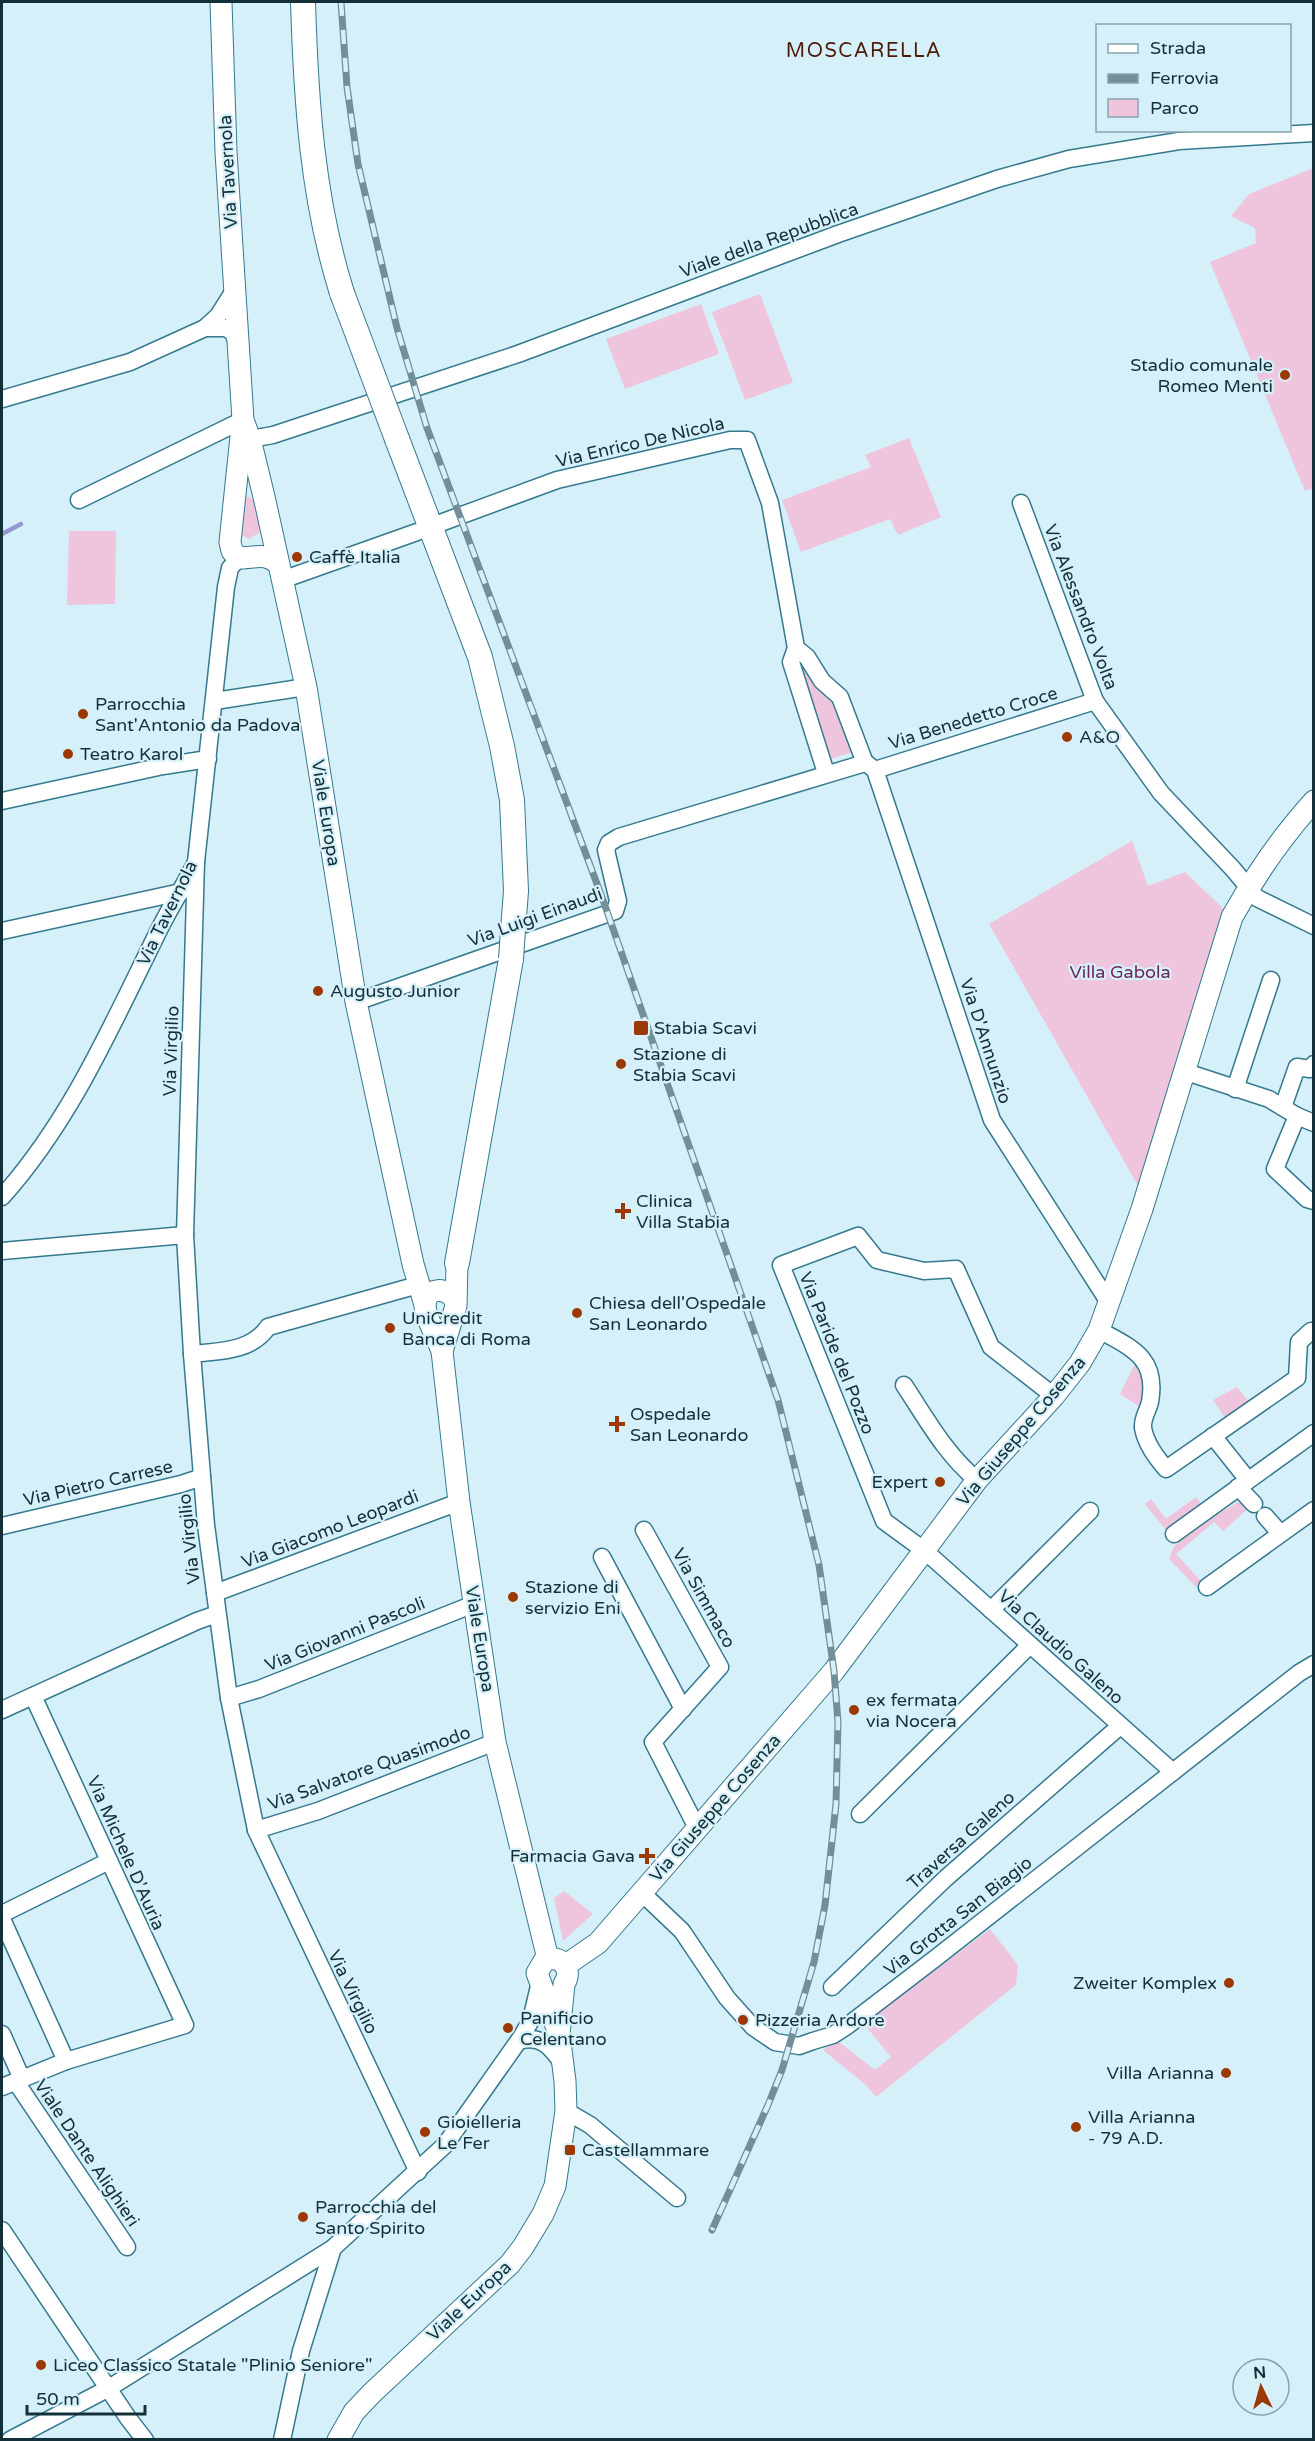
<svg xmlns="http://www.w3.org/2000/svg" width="1315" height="2441" viewBox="0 0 1315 2441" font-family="'Varela Round',sans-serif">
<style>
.green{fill:#eec5dd}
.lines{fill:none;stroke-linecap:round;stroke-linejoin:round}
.stream{stroke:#9497d3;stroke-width:4.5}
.minor-casing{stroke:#34798e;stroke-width:19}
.major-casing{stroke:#34798e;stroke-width:23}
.highway-casing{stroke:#34798e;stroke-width:26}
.minor{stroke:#fff;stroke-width:16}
.major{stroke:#fff;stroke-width:21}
.highway{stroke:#fff;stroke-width:24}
.rail-casing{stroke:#728e97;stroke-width:7}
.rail{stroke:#d6f0fa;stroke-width:4.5;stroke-dasharray:14;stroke-linecap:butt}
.highway-bridge-casing{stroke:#34798e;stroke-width:26;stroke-linecap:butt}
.highway-bridge{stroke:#fff;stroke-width:24}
.poi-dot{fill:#9c3803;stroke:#d6f0fa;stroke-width:2}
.labels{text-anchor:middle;stroke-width:4.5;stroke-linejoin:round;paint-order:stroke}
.street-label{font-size:18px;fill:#133039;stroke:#d6f0fa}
.poi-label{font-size:18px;fill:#133039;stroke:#d6f0fa;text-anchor:start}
.park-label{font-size:18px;fill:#6d2657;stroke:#d6f0fa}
.neighbourhood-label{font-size:20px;letter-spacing:1.5px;fill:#4b1a05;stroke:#d6f0fa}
</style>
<rect width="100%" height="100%" fill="#d6f0fa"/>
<g class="green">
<path d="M1313,168L1314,488L1305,491L1210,262L1256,243L1255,228L1231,216L1249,194Z"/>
<path d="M760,294L793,382L745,400L712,312Z"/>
<path d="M701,304L719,354L625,389L606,339Z"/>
<path d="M909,438L941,517L898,535L890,519L801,552L782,500L871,467L865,455Z"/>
<path d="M249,497L256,502L261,527L259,533L249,539L239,533L245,498Z"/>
<path d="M69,531H116L115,604L67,605Z"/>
<path d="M804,660L811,680L839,709L853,752L830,759L797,662Z"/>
<path d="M1132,841L1148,886L1185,872L1232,917L1141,1191L989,924Z"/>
<path d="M1137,1360L1147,1378L1140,1407L1120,1394Z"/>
<path d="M1237,1387L1251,1404L1227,1421L1213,1400Z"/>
<path d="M1196,1497L1201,1504L1166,1530L1145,1504L1151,1499L1166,1519Z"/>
<path d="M1238,1502L1250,1507L1223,1531L1214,1522L1176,1554L1202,1582L1196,1587L1169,1559L1174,1546L1211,1518Z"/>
<path d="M564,1891L593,1914L563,1941L554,1898Z"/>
<path d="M990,1929L1018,1965L1016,1985L876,2097L866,2085L823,2050L838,2041L875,2070L891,2057L864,2024Z"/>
</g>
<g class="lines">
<path class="stream" d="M2,534L21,524"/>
<defs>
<g id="minor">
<path d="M205,328L218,316L235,289"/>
<path d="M2,399L130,362L205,328H227L233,333L237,342"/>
<path d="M250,439L273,435L518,354L838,234L997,179L1069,159L1179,141L1314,133"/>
<path d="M79,500L243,420"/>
<path d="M1021,503L1095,701L1161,793L1233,869L1257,898L1314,926"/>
<path d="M443,522L557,480L730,440H747L770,503L796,648L807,657L822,681L840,697L865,763"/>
<path d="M282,580L417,532"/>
<path d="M796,648L791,662L826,773"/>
<path d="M215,701L306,687"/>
<path d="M866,763L875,770L1095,701"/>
<path d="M875,770L992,1120L1108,1301"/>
<path d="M2,801L163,766L208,759"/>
<path d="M196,862L185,1235L192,1354L206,1525L229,1698L256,1830L418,2172"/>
<path d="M2,931L181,892"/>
<path d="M356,1002L615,911L618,901L606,850L609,843L619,837L865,763"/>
<path d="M1183,1071L1269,1099L1297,1116L1314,1123"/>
<path d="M1235,1089L1271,980"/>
<path d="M1283,1107L1297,1067L1310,1069L1314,1064"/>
<path d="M1297,1116L1275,1169L1307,1199L1314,1201"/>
<path d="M2,1197C70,1121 110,1029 155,938C167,912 183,888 196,862L226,587L230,568L239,558"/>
<path d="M2,1251L185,1235"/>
<path d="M1099,1330C1132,1348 1158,1358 1150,1402C1148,1411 1142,1418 1143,1428C1146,1444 1156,1457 1166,1469L1297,1378L1299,1342L1311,1331"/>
<path d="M192,1354C219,1351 251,1352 268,1327L418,1285"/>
<path d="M904,1385C926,1418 946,1455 977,1480"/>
<path d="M1054,1396L991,1347L956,1269L924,1271L877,1260L858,1236L781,1265L884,1521L925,1551L1173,1772"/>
<path d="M1213,1436L1248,1480"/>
<path d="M1238,1487L1254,1504"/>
<path d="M1265,1516L1280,1533"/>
<path d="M2,1526L181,1484L202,1477"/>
<path d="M644,1530L720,1667L653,1742L697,1828"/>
<path d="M1174,1534L1314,1433"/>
<path d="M602,1557L683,1709"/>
<path d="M1207,1587L1314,1510"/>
<path d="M215,1593L459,1502"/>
<path d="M991,1610L1090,1511"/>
<path d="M229,1698L259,1689L474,1604"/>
<path d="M2,1710L197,1621L217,1614"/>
<path d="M860,1814L1030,1645"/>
<path d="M256,1830L318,1811L495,1742"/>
<path d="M641,1892L682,1931L727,1998L753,2027L775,2042L799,2046L813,2041L833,2035L847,2026L937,1957L1299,1673L1314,1664"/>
<path d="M2,1914L109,1861"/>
<path d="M2,1919L66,2061"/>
<path d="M832,1987L946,1878L1120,1726"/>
<path d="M2,2034L22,2079"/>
<path d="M519,2041C541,2034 551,2047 563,2064"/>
<path d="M16,2082L127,2247"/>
<path d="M2,2087L66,2061L185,2025L33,1696"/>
<path d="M566,2111L590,2125L677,2198"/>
<path d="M2,2230L128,2418L145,2440"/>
<path d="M10,2440L109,2388L333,2248L445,2145L522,2036L531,2020L540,1982"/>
<path d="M282,2440L301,2351L333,2248"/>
</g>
<g id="major">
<path d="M221,2L226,152L243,420L250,439L265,501L306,687L356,1002L413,1264L425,1305"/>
<path d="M242,427L230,542L232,551L239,558C254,558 267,552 278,564"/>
<path d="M457,1263L456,1306L442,1351L459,1502L495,1742L548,1959"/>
<path d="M442,1351C438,1340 425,1316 425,1305C425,1286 449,1287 455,1301"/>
<path d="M566,1965L598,1943L834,1671L977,1480L1054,1396L1080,1363L1099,1330L1142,1209L1232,917C1255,876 1282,836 1314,801"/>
<path d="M338,2440L354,2412L372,2393L510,2264L523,2247L543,2214L555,2186L566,2111L565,2081L559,2034L537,1973L544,1961C560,1953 574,1969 564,1984L559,2034"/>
</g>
<g id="highway">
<path d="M303,2C306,100 312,198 342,293"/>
<path d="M397,439L480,657L502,746L512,800L516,891L513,930"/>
<path d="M457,1263L511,959"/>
</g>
</defs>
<use href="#minor" class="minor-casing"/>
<use href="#major" class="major-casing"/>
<use href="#highway" class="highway-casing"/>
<use href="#minor" class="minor"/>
<use href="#major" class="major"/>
<use href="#highway" class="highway"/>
<defs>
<path id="rail" d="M341,2L347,87L358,164L397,328L427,428L603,900L778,1400L819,1565L834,1671L838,1722L836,1804L825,1905L814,1962L782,2070L768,2105L712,2230"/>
</defs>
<use href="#rail" class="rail-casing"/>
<use href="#rail" class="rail"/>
<defs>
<g id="highway-bridge">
<path d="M342,293L397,439"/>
<path d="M511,959L513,930"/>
</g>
</defs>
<use href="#highway-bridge" class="highway-bridge-casing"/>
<use href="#highway-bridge" class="highway-bridge"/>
</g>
<g class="poi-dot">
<circle cx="1285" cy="375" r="6"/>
<circle cx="297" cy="557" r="6"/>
<circle cx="83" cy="714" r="6"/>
<circle cx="1067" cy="737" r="6"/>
<circle cx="68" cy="754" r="6"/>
<circle cx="318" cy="991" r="6"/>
<rect x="633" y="1020" width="16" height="16" rx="3"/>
<circle cx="621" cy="1064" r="6"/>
<path d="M620 1202h6v6h6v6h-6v6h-6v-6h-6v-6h6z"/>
<circle cx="577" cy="1313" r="6"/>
<circle cx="390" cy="1328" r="6"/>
<path d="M614 1415h6v6h6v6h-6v6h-6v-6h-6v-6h6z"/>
<circle cx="940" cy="1482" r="6"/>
<circle cx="513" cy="1597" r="6"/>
<circle cx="854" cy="1710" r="6"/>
<path d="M644 1847h6v6h6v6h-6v6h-6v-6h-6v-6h6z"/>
<circle cx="1229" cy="1983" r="6"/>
<circle cx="743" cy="2020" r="6"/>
<circle cx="508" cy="2028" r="6"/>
<circle cx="1226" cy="2073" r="6"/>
<circle cx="1076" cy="2127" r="6"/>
<circle cx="425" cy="2132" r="6"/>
<rect x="564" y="2144" width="12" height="12" rx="3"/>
<circle cx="303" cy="2217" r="6"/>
<circle cx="41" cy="2365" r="6"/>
</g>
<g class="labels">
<g class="street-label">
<text transform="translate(228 172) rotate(-93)" y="6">Via Tavernola</text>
<text transform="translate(769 240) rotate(-20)" y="6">Viale della Repubblica</text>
<text transform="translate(640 442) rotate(-13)" y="6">Via Enrico De Nicola</text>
<text transform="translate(1081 607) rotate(69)" y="6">Via Alessandro Volta</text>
<text transform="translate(973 718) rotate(-17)" y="6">Via Benedetto Croce</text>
<text transform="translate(326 813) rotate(81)" y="6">Viale Europa</text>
<text transform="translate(167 913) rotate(-64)" y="6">Via Tavernola</text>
<text transform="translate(535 917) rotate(-20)" y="6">Via Luigi Einaudi</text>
<text transform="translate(986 1041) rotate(72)" y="6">Via D'Annunzio</text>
<text transform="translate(171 1051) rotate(-88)" y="6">Via Virgilio</text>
<text transform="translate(837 1353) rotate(68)" y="6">Via Paride del Pozzo</text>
<text transform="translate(1021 1431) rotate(-50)" y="6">Via Giuseppe Cosenza</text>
<text transform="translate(98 1483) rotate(-13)" y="6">Via Pietro Carrese</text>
<text transform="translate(330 1529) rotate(-21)" y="6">Via Giacomo Leopardi</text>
<text transform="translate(189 1539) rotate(-96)" y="6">Via Virgilio</text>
<text transform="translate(704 1598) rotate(61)" y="6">Via Simmaco</text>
<text transform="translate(345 1634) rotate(-22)" y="6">Via Giovanni Pascoli</text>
<text transform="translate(480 1639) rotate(81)" y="6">Viale Europa</text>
<text transform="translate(1061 1647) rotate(42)" y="6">Via Claudio Galeno</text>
<text transform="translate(369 1768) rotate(-20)" y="6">Via Salvatore Quasimodo</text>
<text transform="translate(715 1808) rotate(-49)" y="6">Via Giuseppe Cosenza</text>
<text transform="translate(961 1840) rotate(-42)" y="6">Traversa Galeno</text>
<text transform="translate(126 1853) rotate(66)" y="6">Via Michele D'Auria</text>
<text transform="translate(958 1916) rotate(-38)" y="6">Via Grotta San Biagio</text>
<text transform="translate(353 1992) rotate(64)" y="6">Via Virgilio</text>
<text transform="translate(87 2153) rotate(56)" y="6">Viale Dante Alighieri</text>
<text transform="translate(469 2301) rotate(-43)" y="6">Viale Europa</text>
</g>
<g class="poi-label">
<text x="1273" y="371" text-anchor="end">Stadio comunale<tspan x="1273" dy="21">Romeo Menti</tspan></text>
<text x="309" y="563">Caffè Italia</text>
<text x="95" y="710">Parrocchia<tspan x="95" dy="21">Sant'Antonio da Padova</tspan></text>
<text x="1079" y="743">A&amp;O</text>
<text x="80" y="760">Teatro Karol</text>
<text x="330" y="997">Augusto Junior</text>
<text x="654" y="1034">Stabia Scavi</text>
<text x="633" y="1060">Stazione di<tspan x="633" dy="21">Stabia Scavi</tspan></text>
<text x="636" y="1207">Clinica<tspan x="636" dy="21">Villa Stabia</tspan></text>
<text x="589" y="1309">Chiesa dell'Ospedale<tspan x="589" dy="21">San Leonardo</tspan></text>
<text x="402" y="1324">UniCredit<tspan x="402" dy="21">Banca di Roma</tspan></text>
<text x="630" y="1420">Ospedale<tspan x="630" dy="21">San Leonardo</tspan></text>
<text x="928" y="1488" text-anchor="end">Expert</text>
<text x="525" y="1593">Stazione di<tspan x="525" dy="21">servizio Eni</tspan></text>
<text x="866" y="1706">ex fermata<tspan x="866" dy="21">via Nocera</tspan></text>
<text x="635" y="1862" text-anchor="end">Farmacia Gava</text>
<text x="1217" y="1989" text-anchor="end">Zweiter Komplex</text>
<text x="520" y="2024">Panificio<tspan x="520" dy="21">Celentano</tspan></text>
<text x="755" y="2026">Pizzeria Ardore</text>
<text x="1214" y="2079" text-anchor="end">Villa Arianna</text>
<text x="1088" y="2123">Villa Arianna<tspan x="1088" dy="21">- 79 A.D.</tspan></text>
<text x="437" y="2128">Gioielleria<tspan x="437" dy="21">Le Fer</tspan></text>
<text x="582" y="2156">Castellammare</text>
<text x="315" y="2213">Parrocchia del<tspan x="315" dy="21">Santo Spirito</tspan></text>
<text x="53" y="2371">Liceo Classico Statale "Plinio Seniore"</text>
</g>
<g class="park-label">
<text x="1120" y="978">Villa Gabola</text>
</g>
<g class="neighbourhood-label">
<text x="864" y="57">MOSCARELLA</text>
</g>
</g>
<rect width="1315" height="2441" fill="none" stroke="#133039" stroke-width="6"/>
<rect x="1096" y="24" width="195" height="108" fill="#d6f0fa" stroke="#88a3ad" stroke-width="1.5"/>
<rect x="1108" y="44" width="30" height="9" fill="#ffffff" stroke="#88a3ad" stroke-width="1.5"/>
<text x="1150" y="54" font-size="18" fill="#133039">Strada</text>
<rect x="1108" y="74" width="30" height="9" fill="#728e97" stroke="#88a3ad" stroke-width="1.5"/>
<text x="1150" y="84" font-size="18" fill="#133039">Ferrovia</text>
<rect x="1108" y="99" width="30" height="18" fill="#eec5dd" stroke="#88a3ad" stroke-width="1.5"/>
<text x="1150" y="114" font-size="18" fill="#133039">Parco</text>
<g transform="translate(1261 2387) rotate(355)"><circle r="28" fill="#d6f0fa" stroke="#88a3ad" stroke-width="1.5"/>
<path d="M0-4.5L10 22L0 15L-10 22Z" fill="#9c3803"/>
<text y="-9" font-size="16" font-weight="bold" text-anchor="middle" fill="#133039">N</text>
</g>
<path d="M27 2405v9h118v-9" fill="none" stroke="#133039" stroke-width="3"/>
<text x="36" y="2405" font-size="18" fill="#133039" stroke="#d6f0fa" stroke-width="4.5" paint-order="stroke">50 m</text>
</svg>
